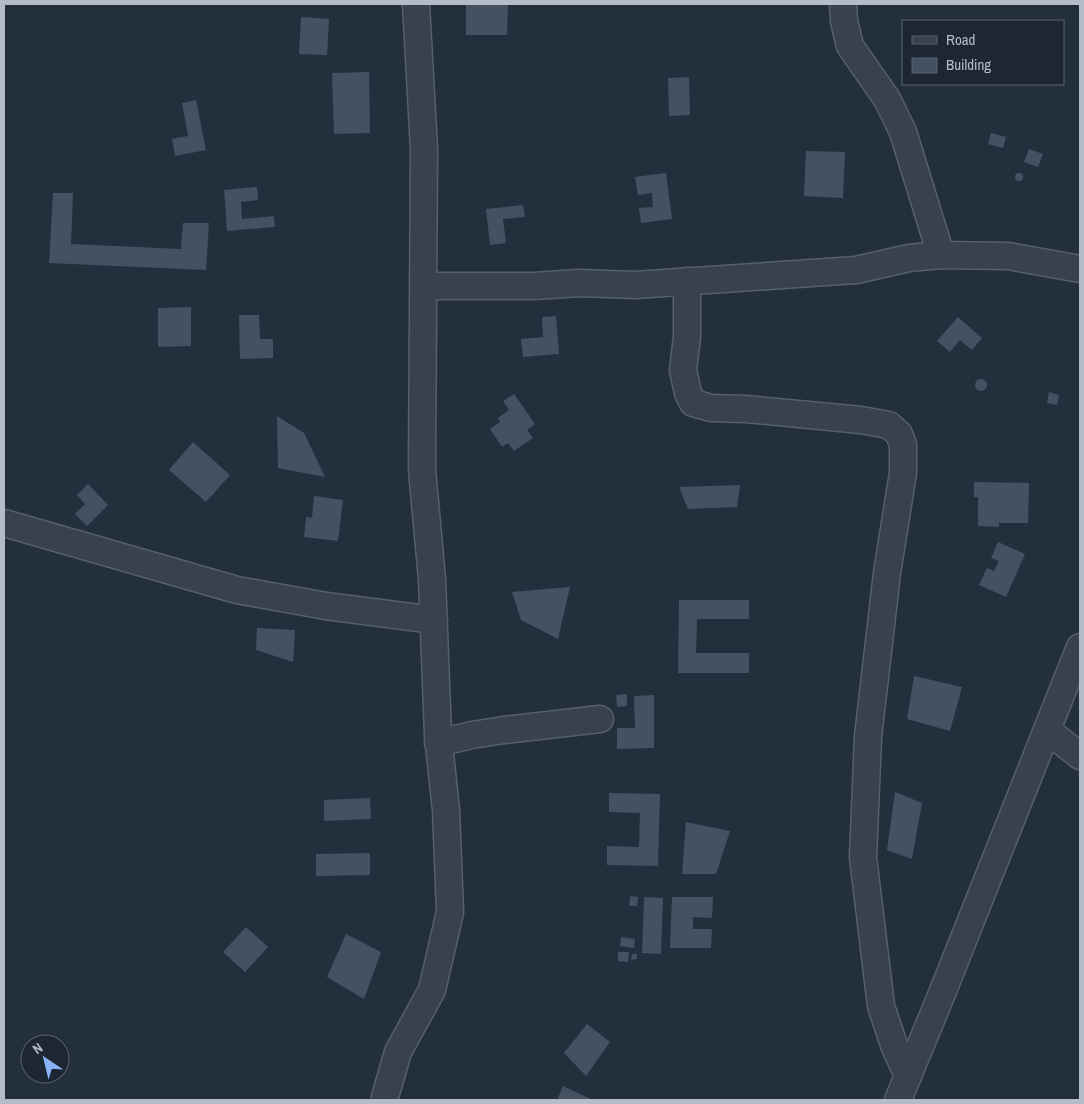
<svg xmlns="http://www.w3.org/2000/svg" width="1084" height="1104" viewBox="0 0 1084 1104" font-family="'Archivo Narrow',sans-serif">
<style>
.building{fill:#455162}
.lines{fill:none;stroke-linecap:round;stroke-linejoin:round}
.minor-casing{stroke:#565f6c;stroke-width:29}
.minor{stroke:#38414e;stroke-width:26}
</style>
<rect width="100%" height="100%" fill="#242f3e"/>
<g class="building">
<path d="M466,4H508L507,35H466Z"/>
<path d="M301,17L329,19L327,55L299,54Z"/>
<path d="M369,72L370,133L334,134L332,73Z"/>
<path d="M689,77L690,115L669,116L668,78Z"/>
<path d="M196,100L206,150L175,156L172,139L188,136L182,103Z"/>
<path d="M991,133L1006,137L1003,148L988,144Z"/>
<path d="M1029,149L1043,154L1038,167L1024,162Z"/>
<path d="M806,151L845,152L843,198L804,196Z"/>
<circle cx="1019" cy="177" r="4"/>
<path d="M666,173L672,219L641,223L639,208L653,207L652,193L638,195L635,177Z"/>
<path d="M257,187L258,200L241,202L242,219L274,216L275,227L227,231L224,190Z"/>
<path d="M53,193H73L71,244L181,249L183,223H209L206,270L49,263Z"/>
<path d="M523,205L525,217L503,219L506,243L490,245L486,209Z"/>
<path d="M191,307V346L158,347V308Z"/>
<path d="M239,315H259L260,339H273V358L240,359Z"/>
<path d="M556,316L559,354L523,357L521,339L543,337L542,317Z"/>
<path d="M958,317L982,338L972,350L960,340L950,352L937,341Z"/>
<circle cx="981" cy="385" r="6"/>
<path d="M1049,392L1059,395L1057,405L1047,403Z"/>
<path d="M514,394L535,424L527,430L533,438L514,451L508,443L502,447L490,429L500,422L498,418L509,410L503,401Z"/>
<path d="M277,416L304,433L325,477L278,468Z"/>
<path d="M193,442L230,475L206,502L169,470Z"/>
<path d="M974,482L1029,483L1028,523H999V527L978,526V497H974Z"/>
<path d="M88,484L108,505L87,526L75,514L85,504L77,495Z"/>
<path d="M740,485L737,507L688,509L679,487Z"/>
<path d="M314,496L343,500L338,541L304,537L306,517L312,518Z"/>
<path d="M998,542L1025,554L1006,597L979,585L987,568L994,571L999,561L991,558Z"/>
<path d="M570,587L558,639L521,620L512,592Z"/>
<path d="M679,600H749V619H697L696,653H749V673H678Z"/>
<path d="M257,628L295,630L293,662L256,650Z"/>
<path d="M914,676L962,687L950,731L907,719Z"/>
<path d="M627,694V706L617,707L616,695Z"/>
<path d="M654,695V748L617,749V728H635L634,696Z"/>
<path d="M895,792L922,803L912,859L887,850Z"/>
<path d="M609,793L660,794L658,866L607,865V846L639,847L640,813L609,812Z"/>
<path d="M370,798L371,819L324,821V800Z"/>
<path d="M686,822L730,831L716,874H682Z"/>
<path d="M370,853V875L316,876V854Z"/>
<path d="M630,896L638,897L637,906H629Z"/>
<path d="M644,897L663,898L661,954L642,953Z"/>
<path d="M672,897H713L712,918L693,917V929H712L711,948H670Z"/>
<path d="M246,927L268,947L245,972L223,952Z"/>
<path d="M346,934L381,952L364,999L327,977Z"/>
<path d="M621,937L635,939L634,948L620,946Z"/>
<path d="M618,952H629L628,962L618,961Z"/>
<path d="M632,954H637V959L631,960Z"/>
<path d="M587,1024L610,1042L586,1076L564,1053Z"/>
<path d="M563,1086L593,1100H557Z"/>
</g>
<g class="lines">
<defs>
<g id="minor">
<path d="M843,4L844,21L850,46L887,99L903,132L941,255"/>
<path d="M687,281V337L683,370L688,393L693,403L711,408L746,409L861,420L889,425L899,434L903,445V473L887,573L868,737L863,857L881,1006L894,1045L908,1076"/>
<path d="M424,286H534L579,283L635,285L856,270L909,258L941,255L1008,256L1080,269"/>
<path d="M4,523L237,590L326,606L434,620"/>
<path d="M1047,730L1080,756"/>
<path d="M438,743L472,735L504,730L600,719"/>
<path d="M385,1100V1097L398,1052L432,990L450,912L446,810L438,735L432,579L422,470L424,149L416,4"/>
<path d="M898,1100L943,991L1080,647"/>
</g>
</defs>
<use href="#minor" class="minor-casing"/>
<use href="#minor" class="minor"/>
</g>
<rect width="1084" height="1104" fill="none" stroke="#b4bcc9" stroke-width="10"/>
<rect x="902" y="20" width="162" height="65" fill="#1d2633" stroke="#59626f"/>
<rect x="912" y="36" width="25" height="8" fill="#38414e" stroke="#59626f"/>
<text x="946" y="45" font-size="15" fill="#b4bcc9">Road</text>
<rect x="912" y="58" width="25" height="15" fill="#455162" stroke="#59626f"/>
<text x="946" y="70" font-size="15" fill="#b4bcc9">Building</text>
<g transform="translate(45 1059) rotate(325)"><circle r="24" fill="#1d2633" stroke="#59626f"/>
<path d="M0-4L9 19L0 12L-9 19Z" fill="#8ab4f8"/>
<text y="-8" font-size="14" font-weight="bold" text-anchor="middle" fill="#b4bcc9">N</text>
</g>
</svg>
